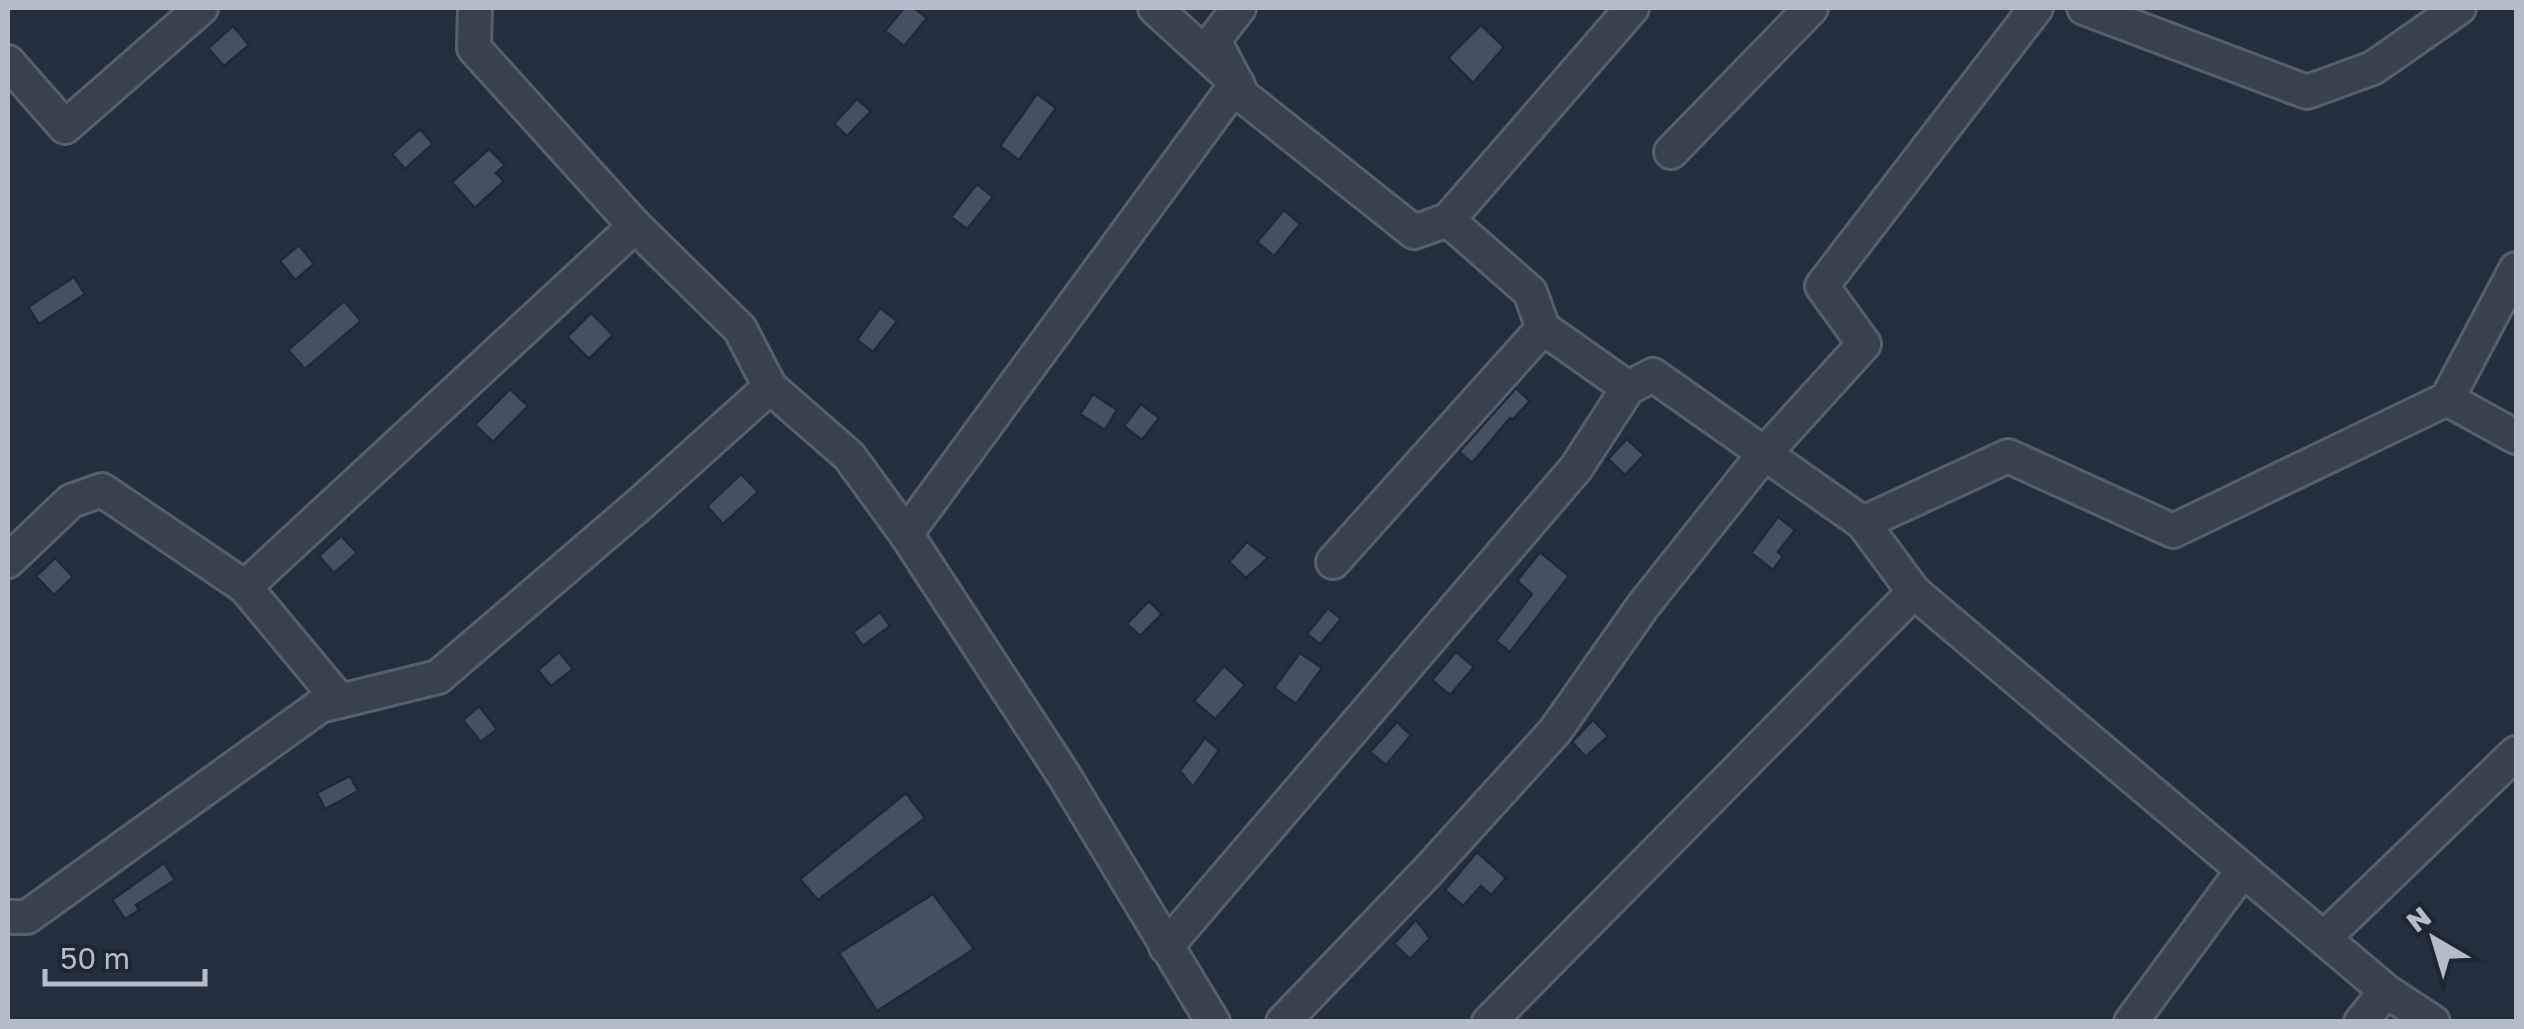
<svg xmlns="http://www.w3.org/2000/svg" width="2524" height="1029" viewBox="0 0 2524 1029" font-family="'Golos Text',sans-serif">
<style>
.building{fill:#455162;stroke:#1f2835;stroke-width:2.5}
.lines{fill:none;stroke-linecap:round;stroke-linejoin:round}
.minor-casing{stroke:#565f6c;stroke-width:38}
.minor{stroke:#38414e;stroke-width:32}
</style>
<rect width="100%" height="100%" fill="#242f3e"/>
<g class="building">
<path d="M904,8H914L927,18L904,46L885,31Z"/>
<path d="M1481,25L1504,47L1473,83L1448,58Z"/>
<path d="M233,26L249,45L224,66L208,48Z"/>
<path d="M1037,94L1056,108L1019,160L1000,146Z"/>
<path d="M857,99L871,111L847,136L834,124Z"/>
<path d="M420,129L433,144L405,169L392,154Z"/>
<path d="M489,149L505,165L496,173L504,181L475,208L452,182Z"/>
<path d="M977,184L993,197L967,229L951,217Z"/>
<path d="M1284,210L1300,224L1274,256L1257,242Z"/>
<path d="M299,245L314,264L295,280L280,261Z"/>
<path d="M74,277L85,294L39,324L28,307Z"/>
<path d="M344,301L361,321L305,369L288,350Z"/>
<path d="M880,308L897,321L873,352L857,340Z"/>
<path d="M591,313L613,335L589,359L567,337Z"/>
<path d="M1516,388L1530,401L1512,420L1510,418L1472,463L1459,452Z"/>
<path d="M510,389L528,406L493,442L475,425Z"/>
<path d="M1093,394L1117,410L1105,430L1080,414Z"/>
<path d="M1141,404L1159,418L1142,440L1124,426Z"/>
<path d="M1627,439L1644,455L1625,475L1608,459Z"/>
<path d="M741,474L758,492L723,524L707,506Z"/>
<path d="M1778,517L1795,530L1778,552L1783,556L1773,570L1751,553Z"/>
<path d="M341,536L357,553L334,573L319,556Z"/>
<path d="M1247,542L1268,558L1246,578L1229,562Z"/>
<path d="M1540,552L1569,576L1510,652L1496,641L1532,594L1517,581Z"/>
<path d="M55,558L73,577L54,595L36,576Z"/>
<path d="M1149,601L1162,614L1140,636L1127,624Z"/>
<path d="M1328,608L1341,619L1320,644L1307,634Z"/>
<path d="M880,612L890,626L863,646L853,632Z"/>
<path d="M559,652L573,669L551,686L538,670Z"/>
<path d="M1456,652L1474,667L1450,695L1432,680Z"/>
<path d="M1300,653L1322,668L1296,704L1274,688Z"/>
<path d="M1224,666L1245,685L1215,719L1194,701Z"/>
<path d="M479,706L497,729L481,742L463,720Z"/>
<path d="M1593,720L1608,736L1586,757L1572,742Z"/>
<path d="M1397,722L1411,735L1386,765L1370,752Z"/>
<path d="M1205,738L1219,750L1193,787L1180,771Z"/>
<path d="M350,776L358,791L325,809L317,793Z"/>
<path d="M906,793L925,818L818,900L800,879Z"/>
<path d="M1477,852L1506,878L1491,895L1481,886L1463,906L1445,890Z"/>
<path d="M164,863L175,880L136,905L139,910L125,919L112,900Z"/>
<path d="M933,894L974,949L877,1011L839,953Z"/>
<path d="M1416,920L1430,938L1410,959L1394,944Z"/>
</g>
<g class="lines">
<defs>
<g id="minor">
<path d="M475,8L474,48L635,226L740,329L770,387L849,456L906,534L1063,774L1213,1022"/>
<path d="M1239,8L1214,40L1243,96L1414,232L1448,220L1530,292L1543,328L1628,388L1653,375L1863,523L1914,592L2386,991L2433,1022"/>
<path d="M2084,8L2307,92L2373,68L2459,8"/>
<path d="M8,62L65,127L201,8"/>
<path d="M1671,152L1811,8"/>
<path d="M1448,220L1632,8"/>
<path d="M2447,399L2516,437"/>
<path d="M1863,523L2008,456L2173,531L2447,399L2516,269"/>
<path d="M906,534L1237,83L1155,8"/>
<path d="M8,561L71,501L102,490L245,587L340,701"/>
<path d="M1333,562L1543,328"/>
<path d="M245,587L635,226"/>
<path d="M8,917H27L320,706L438,677L641,503L770,387"/>
<path d="M2324,938L2516,753"/>
<path d="M1166,947L1576,468L1628,388"/>
<path d="M1283,1022L1427,872L1555,731L1643,606L1764,454L1864,344L1822,286L2036,8"/>
<path d="M1489,1022L1914,592"/>
<path d="M2131,1022L2243,870"/>
<path d="M2361,1022L2386,991"/>
</g>
</defs>
<use href="#minor" class="minor-casing"/>
<use href="#minor" class="minor"/>
</g>
<rect width="2524" height="1029" fill="none" stroke="#b4bcc9" stroke-width="20"/>
<g transform="translate(2434 939) rotate(322)" stroke="#1d2633" stroke-width="8" paint-order="stroke">
<path d="M0-8L18 38L0 25L-18 38Z" fill="#b4bcc9"/>
<text y="-15" font-size="28" font-weight="bold" text-anchor="middle" fill="#b4bcc9">N</text>
</g>
<path d="M45 969v15h160v-15" fill="none" stroke="#b4bcc9" stroke-width="5"/>
<text x="60" y="969" font-size="30" fill="#b4bcc9" stroke="#1d2633" stroke-width="8" paint-order="stroke">50 m</text>
</svg>
